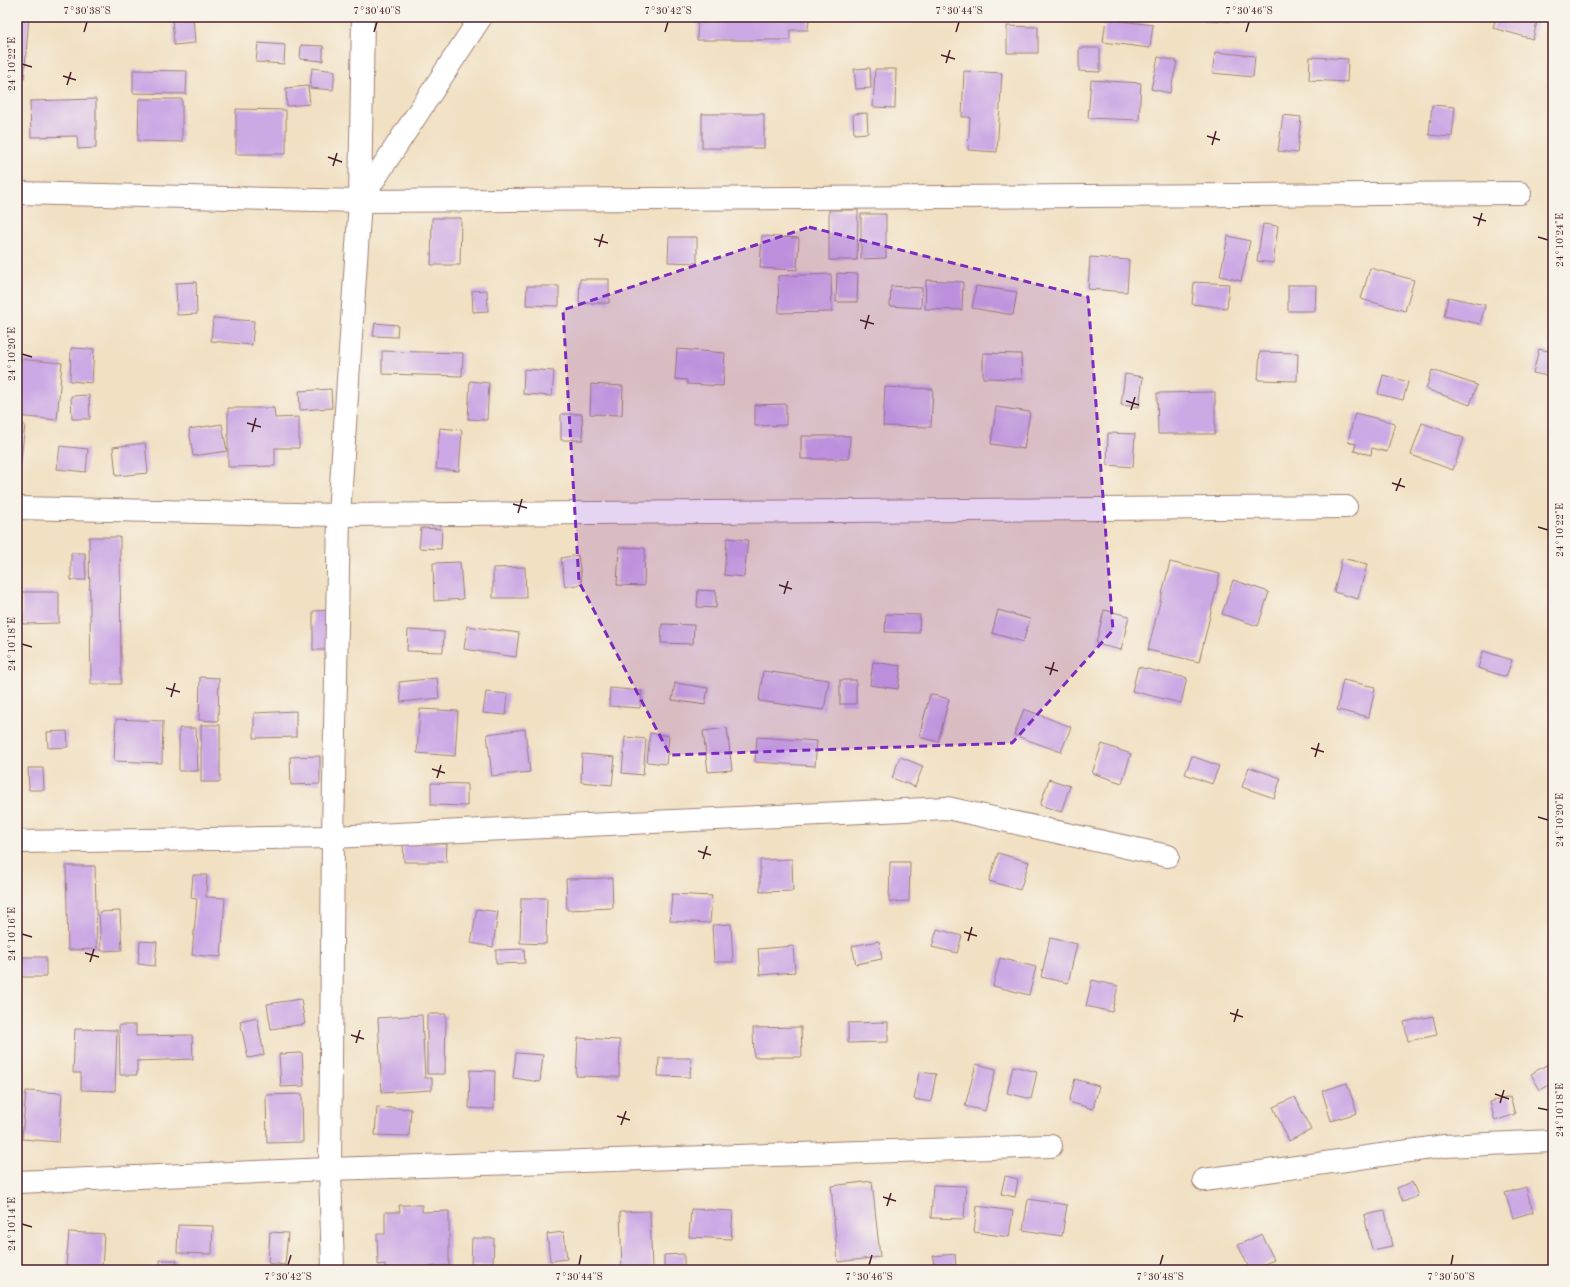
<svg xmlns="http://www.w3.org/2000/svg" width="1570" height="1287" viewBox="0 0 1570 1287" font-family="'Old Standard TT',serif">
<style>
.building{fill:#cca8e5}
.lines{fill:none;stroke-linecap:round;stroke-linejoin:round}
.minor-casing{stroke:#9e8076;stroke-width:24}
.minor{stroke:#fff;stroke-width:22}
.marked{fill:#7b2cbf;fill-opacity:0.2;stroke:#7b2cbf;stroke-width:3;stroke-dasharray:8 5;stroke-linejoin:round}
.ticks{fill:none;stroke:#4a1f2b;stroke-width:1.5}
.neatline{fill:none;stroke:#4a1f2b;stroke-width:1.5}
.ticks-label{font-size:10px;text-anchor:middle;fill:#4a1f2b}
</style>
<rect width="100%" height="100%" fill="#f7f3e8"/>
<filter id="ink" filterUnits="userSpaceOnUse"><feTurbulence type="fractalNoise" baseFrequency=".025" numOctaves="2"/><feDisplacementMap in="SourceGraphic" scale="8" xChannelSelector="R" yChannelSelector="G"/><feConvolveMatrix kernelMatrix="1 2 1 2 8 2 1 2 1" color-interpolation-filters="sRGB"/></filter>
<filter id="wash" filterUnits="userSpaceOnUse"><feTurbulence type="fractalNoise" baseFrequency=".012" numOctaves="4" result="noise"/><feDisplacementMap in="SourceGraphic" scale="16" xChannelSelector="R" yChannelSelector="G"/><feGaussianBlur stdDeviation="0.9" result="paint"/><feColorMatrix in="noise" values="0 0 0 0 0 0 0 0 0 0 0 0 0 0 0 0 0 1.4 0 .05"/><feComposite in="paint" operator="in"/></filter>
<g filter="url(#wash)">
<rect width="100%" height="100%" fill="#f1e0c2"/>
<g id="blocks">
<g class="building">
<path d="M17,17H29L24,78L17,77Z"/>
<path d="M172,17H193L195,43L174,45Z"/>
<path d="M698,17H809L808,30H790V40H697Z"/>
<path d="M1207,17H1260L1259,23L1207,20Z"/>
<path d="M1496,17H1538L1533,39L1493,28Z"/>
<path d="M1106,19L1153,25L1150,48L1103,42Z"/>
<path d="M1007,26L1038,27V53H1007Z"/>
<path d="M258,43L285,45L284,64L256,62Z"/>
<path d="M301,45L323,46V61L300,59Z"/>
<path d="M1079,48H1100V72L1079,71Z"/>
<path d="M1215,52L1255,56L1253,77L1212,73Z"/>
<path d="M1158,57L1177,61L1170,93L1151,89Z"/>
<path d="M1310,57L1348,59L1347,82L1309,80Z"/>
<path d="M312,68L335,71L333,90L310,88Z"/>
<path d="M870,68L871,88L856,89L854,69Z"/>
<path d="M875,69H896L895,108L873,107Z"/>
<path d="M133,70L187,71L186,94L133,93Z"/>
<path d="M964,71L1002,73L997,152L968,150L970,117H962Z"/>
<path d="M1091,80L1141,83L1139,120L1088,118Z"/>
<path d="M308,86L310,104L287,106L286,88Z"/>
<path d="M96,99V148L78,149L77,136L31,137L30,101Z"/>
<path d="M139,99H182V142L138,141Z"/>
<path d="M1432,105L1455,107L1452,137L1429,135Z"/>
<path d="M236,109L286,110V154H236Z"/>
<path d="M867,113L868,133L854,134L853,114Z"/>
<rect x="702" y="114" width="62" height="34"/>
<path d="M1283,115L1301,117L1297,153L1278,151Z"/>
<path d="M829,210H858L857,260H829Z"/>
<path d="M861,214H886V258L861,259Z"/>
<path d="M432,218H461L460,265H431Z"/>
<path d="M1263,224L1278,226L1273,263L1257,261Z"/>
<path d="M762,236L799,238L797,270L760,268Z"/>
<path d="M1228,236L1250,241L1241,281L1220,276Z"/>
<path d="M669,237H697V263L668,262Z"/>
<path d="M1090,257L1129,260L1127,292L1088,289Z"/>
<path d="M1370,268L1414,280L1405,311L1361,299Z"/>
<path d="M837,273L858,274L857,302H836Z"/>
<path d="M831,274L832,312L779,313L778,276Z"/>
<path d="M580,279H609V303H579Z"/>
<path d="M926,280L963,282L962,310L925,309Z"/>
<path d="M196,282L197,314L177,315L176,283Z"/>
<path d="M1194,282L1229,284L1227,308L1192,304Z"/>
<path d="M1288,285H1316L1315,311H1288Z"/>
<path d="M527,286H559V306L526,305Z"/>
<path d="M891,286L922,288L921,308L890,306Z"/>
<path d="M976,286L1017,292L1013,315L972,308Z"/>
<path d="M487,290L488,311L473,312L472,291Z"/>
<path d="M1448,297L1485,305L1480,324L1444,316Z"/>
<path d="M213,318L254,321L252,345L211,341Z"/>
<path d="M375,323L398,325L397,337L373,336Z"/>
<path d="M71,348L94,349L92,383L70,381Z"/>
<path d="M677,349L725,353L723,386L687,384V380L675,379Z"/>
<path d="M1539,349L1553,352V377L1533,373Z"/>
<path d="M382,351L463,353L462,376L382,374Z"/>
<path d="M1260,352L1298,353L1297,381L1258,380Z"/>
<path d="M983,353L1021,354L1022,379L983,378Z"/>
<path d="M17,359L62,363L57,420L17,416Z"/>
<path d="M524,369L554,371L552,396L523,394Z"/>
<path d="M1432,370L1477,385L1470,405L1426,389Z"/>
<path d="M1125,374L1143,377L1139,407L1121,405Z"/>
<path d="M1383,375L1408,382L1403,400L1378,394Z"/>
<path d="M470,381L489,383L487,420L468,419Z"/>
<path d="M591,384L623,386L622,415L590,414Z"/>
<path d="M885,387L933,389L931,427L883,426Z"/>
<path d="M331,389L332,408L300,410L299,391Z"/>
<path d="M1215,392V434H1158L1157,393Z"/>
<path d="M89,395L90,419H72L71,396Z"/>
<path d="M786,404V425L755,426V405Z"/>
<path d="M996,407L1030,412L1024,449L991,444Z"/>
<path d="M228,408H274L275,418L299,417V448H275V466L228,467Z"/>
<path d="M1355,413L1395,423L1387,452L1372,448L1371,455L1354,451L1356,444L1348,442Z"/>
<path d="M561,414H582L583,440H561Z"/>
<path d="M1422,423L1464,438L1453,470L1411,455Z"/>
<path d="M17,424L25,425L20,468L17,467Z"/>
<path d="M222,424L227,451L193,456L189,429Z"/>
<path d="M440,428L462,430L459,471L436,469Z"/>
<path d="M1108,433L1135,434L1133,467L1107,465Z"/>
<path d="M801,436H850L849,459H801Z"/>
<path d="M145,443L148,473L116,476L113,447Z"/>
<path d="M60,446L88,449L86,472L57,469Z"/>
<path d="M421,528L442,529L441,549L419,548Z"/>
<path d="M89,537H120L121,684H91Z"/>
<path d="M727,538L748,540L744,577L724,575Z"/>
<path d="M619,547L645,548L644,586L617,585Z"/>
<path d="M71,553H85L86,580H71Z"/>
<path d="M578,555L582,584L565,587L561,558Z"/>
<path d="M1342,558L1367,564L1358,599L1334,592Z"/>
<path d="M460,562L463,599L434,601L433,563Z"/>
<path d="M1170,562L1220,574L1199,662L1148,650Z"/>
<path d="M525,567L526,598H493V568Z"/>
<path d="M1233,580L1269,592L1258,626L1222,614Z"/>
<path d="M698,590L716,591V608L697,607Z"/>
<path d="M22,592H59V623L23,624Z"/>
<path d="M333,610V650H313V611Z"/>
<path d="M998,610L1030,619L1023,642L992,633Z"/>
<path d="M1104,610L1129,616L1121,650L1096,644Z"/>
<path d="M886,614L920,615L919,633L885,632Z"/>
<path d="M662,624L694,625L693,644L661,643Z"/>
<path d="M467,626L519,633L516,657L464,649Z"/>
<path d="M408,630L444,632L443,652L407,651Z"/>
<path d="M1483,651L1512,660L1506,677L1478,668Z"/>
<path d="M873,662L901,666L898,689L870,685Z"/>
<path d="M1138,667L1187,678L1181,703L1132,691Z"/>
<path d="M763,671L829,680L824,710L759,701Z"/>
<path d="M200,677L219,678L218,721L199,720Z"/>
<path d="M437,678L439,698L401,702L399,682Z"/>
<rect x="840" y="680" width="16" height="24"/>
<path d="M1343,680L1375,687L1369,717L1337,710Z"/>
<path d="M675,683L708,688L705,705L672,700Z"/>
<path d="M610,688L642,691L640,708L609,706Z"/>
<path d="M486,692L508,694L506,715L483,713Z"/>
<path d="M930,694L949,699L938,742L919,737Z"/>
<path d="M420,709L458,711L455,756L417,753Z"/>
<path d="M1024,709L1071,727L1061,752L1014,735Z"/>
<path d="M296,711V737L254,738V713Z"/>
<path d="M116,719L163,721L162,763L114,761Z"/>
<rect x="201" y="725" width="19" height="57"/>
<path d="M179,728H196L198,771H179Z"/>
<path d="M727,728L732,770L708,772L703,731Z"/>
<path d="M525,729L530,772L492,776L487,734Z"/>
<path d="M67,731L68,747L48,748L47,732Z"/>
<path d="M650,733L669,736L666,764L647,762Z"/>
<path d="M625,737L646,739L643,775L622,773Z"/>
<path d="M757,737L817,741L815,766L755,762Z"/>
<path d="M1102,744L1131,754L1122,783L1092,773Z"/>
<path d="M582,754L615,757L612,785L581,782Z"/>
<path d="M320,756V784L291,785L290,757Z"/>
<path d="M1192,756L1219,766L1212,784L1185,774Z"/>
<path d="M900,757L923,766L915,787L892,778Z"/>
<path d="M1249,767L1281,778L1274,798L1242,787Z"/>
<path d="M28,768H43L44,790H29Z"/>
<path d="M1049,779L1070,786L1061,812L1040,805Z"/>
<path d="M431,783L467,784V806L431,805Z"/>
<path d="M403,843L447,844L446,862H404Z"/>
<path d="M998,853L1029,862L1020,890L989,881Z"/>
<path d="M792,859L793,891L760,892V860Z"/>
<path d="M890,862H910L909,901L889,902Z"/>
<path d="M66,866H95L97,949L68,950Z"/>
<path d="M193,875H207L206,897L225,898L221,957L192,955L197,899L191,898Z"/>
<path d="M612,878L613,908L567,910L566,879Z"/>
<path d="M672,894L712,896L710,923L670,921Z"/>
<path d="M521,898H547L546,944L520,943Z"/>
<path d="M477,909L498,912L493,947L471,943Z"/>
<path d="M120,911L122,950L101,951L99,912Z"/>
<path d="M731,924L733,962H714L712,925Z"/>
<path d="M937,929L962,936L957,953L932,947Z"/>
<path d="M1050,938L1077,944L1068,983L1041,977Z"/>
<path d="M140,941L157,942L155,966L138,964Z"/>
<path d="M879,941L882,959L856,964L852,946Z"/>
<path d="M793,946L795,972L760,975L758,949Z"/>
<path d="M524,949L525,963L496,964V950Z"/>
<rect x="17" y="957" width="29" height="20"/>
<path d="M1000,958L1036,967L1029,995L993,986Z"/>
<path d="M1092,980L1118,986L1112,1012L1086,1006Z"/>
<path d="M301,999L305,1024L271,1029L267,1004Z"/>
<path d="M427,1014H446L445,1074H427Z"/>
<path d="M422,1015L425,1078H432V1090L382,1093L378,1018Z"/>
<path d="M1433,1016L1437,1035L1408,1041L1404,1022Z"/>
<path d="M257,1017L264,1055L248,1058L240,1021Z"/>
<path d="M888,1022V1042L848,1043V1023Z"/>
<path d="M119,1025H136V1036L192,1035L193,1059L137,1061V1075H120Z"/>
<path d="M801,1027L802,1057H754L753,1028Z"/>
<path d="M75,1029L117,1030L115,1091L81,1090V1073H73Z"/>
<path d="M578,1038L620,1040L619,1077L576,1076Z"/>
<path d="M302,1053L304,1086L281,1087L279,1054Z"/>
<path d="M516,1053L543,1055L540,1082L513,1078Z"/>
<path d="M659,1058H691L690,1077L658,1076Z"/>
<path d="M1553,1061V1083L1540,1090L1531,1074Z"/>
<path d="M976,1064L996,1069L985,1111L965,1106Z"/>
<path d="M1013,1066L1037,1072L1031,1099L1007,1093Z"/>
<path d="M470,1070L495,1071L494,1109L469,1108Z"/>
<path d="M919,1072L936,1074L931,1102L914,1099Z"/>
<path d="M1075,1079L1099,1086L1093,1109L1069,1102Z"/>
<path d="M1347,1083L1357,1113L1331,1121L1322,1091Z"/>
<path d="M26,1091L62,1093L59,1142L22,1139Z"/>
<path d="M302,1094L303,1142L267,1143L266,1095Z"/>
<path d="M1295,1097L1311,1130L1289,1141L1273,1107Z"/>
<path d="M1510,1097L1515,1114L1495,1121L1490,1102Z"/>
<path d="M377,1107L411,1109L409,1136L375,1135Z"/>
<path d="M1005,1176L1018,1179L1015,1197L1001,1194Z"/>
<path d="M872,1181L880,1257L838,1262L831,1186Z"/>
<path d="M1412,1182L1418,1196L1403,1202L1397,1188Z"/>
<path d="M933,1185L966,1186L964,1219L931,1218Z"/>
<path d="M1526,1187L1533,1212L1513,1218L1505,1193Z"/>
<path d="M1028,1199L1067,1205L1062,1236L1023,1230Z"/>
<path d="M399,1205H422V1212L449,1211V1266L385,1268V1264L378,1265L377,1234H385V1212H400Z"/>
<path d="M977,1206L1013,1211L1009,1237L974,1232Z"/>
<path d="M691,1209L733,1211L731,1239L689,1237Z"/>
<path d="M650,1211L652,1270H622L620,1212Z"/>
<path d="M1385,1211L1392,1246L1372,1250L1364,1215Z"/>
<path d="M178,1225L213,1226L212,1254L177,1253Z"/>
<path d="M69,1232L104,1234L102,1269L66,1266Z"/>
<path d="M270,1232L288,1233L285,1265L268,1263Z"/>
<path d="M564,1232L567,1259L550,1261L547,1234Z"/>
<path d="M1262,1234L1274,1260L1250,1270L1238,1245Z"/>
<path d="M472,1238H494L493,1266H471Z"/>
<path d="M684,1254V1270H664V1255Z"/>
<path d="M955,1254L956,1270H934L933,1256Z"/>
<path d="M160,1260H177L176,1270H160Z"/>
</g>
</g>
</g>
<g filter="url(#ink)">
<use href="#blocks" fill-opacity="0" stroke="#9e8076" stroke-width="1"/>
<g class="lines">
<defs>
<g id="minor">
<path d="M17,193L360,201L1520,193"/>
<path d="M360,201L481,17"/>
<path d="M17,508L339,515L1346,507"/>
<path d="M17,842L333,837L947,808L1168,856"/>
<path d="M1204,1180L1445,1146L1553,1141"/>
<path d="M17,1182L330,1169L1051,1146"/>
<path d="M333,1270L330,1169L333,837L339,515L360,201L363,17"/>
</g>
</defs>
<use href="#minor" class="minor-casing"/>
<use href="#minor" class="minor"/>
</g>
</g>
<path class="marked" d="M809,227L1088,297L1113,630L1012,743L670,755L579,582L563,310Z"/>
<path class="ticks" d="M84,32L87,22M374,32L377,22M665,32L668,22M956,32L959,22M1246,32L1249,22M941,55L955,59M946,63L950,50M22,64L32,67M63,76L76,80M67,85L71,72M1207,136L1220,140M1212,145L1216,131M328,157L342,162M333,166L337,153M1473,217L1486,221M1478,226L1482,213M1538,237L1548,240M594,239L608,243M599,247L603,234M860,320L874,324M865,329L869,315M22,354L32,357M1126,401L1139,405M1131,410L1135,397M247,423L261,427M252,432L256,418M1392,483L1405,487M1396,491L1401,478M513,504L527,508M518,513L522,499M1538,527L1548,530M779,585L792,589M784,594L788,581M22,644L32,647M1045,667L1058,671M1050,675L1054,662M166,688L180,692M171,697L175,683M1311,748L1324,752M1315,757L1319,743M432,769L445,773M437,778L441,765M1538,817L1548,820M698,851L711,855M703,859L707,846M964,932L977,936M22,934L32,937M968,941L972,927M85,953L99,957M90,962L94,949M1230,1013L1243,1017M1234,1022L1238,1009M351,1035L364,1039M356,1043L360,1030M1495,1094L1509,1099M1500,1103L1504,1090M1538,1108L1548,1110M617,1116L630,1120M621,1125L626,1111M883,1197L896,1201M887,1206L891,1193M22,1224L32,1227M288,1265L291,1255M579,1265L581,1255M869,1265L872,1255M1160,1265L1163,1255M1451,1265L1453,1255"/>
<rect width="1570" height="1287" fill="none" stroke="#f7f3e8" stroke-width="44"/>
<rect x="22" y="22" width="1526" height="1243" class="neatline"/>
<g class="ticks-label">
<text x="87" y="14">7°30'38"S</text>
<text x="377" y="14">7°30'40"S</text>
<text x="668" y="14">7°30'42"S</text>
<text x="959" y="14">7°30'44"S</text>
<text x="1249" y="14">7°30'46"S</text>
<text transform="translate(11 64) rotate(-90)" y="4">24°10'22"E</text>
<text transform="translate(1559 240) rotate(-90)" y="4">24°10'24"E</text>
<text transform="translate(11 354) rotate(-90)" y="4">24°10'20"E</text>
<text transform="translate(1559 530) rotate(-90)" y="4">24°10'22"E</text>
<text transform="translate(11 644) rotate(-90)" y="4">24°10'18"E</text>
<text transform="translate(1559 820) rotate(-90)" y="4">24°10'20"E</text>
<text transform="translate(11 934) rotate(-90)" y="4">24°10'16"E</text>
<text transform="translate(1559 1110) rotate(-90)" y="4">24°10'18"E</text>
<text transform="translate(11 1224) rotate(-90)" y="4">24°10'14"E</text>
<text x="288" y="1280">7°30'42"S</text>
<text x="579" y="1280">7°30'44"S</text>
<text x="869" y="1280">7°30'46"S</text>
<text x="1160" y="1280">7°30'48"S</text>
<text x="1451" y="1280">7°30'50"S</text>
</g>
</svg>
